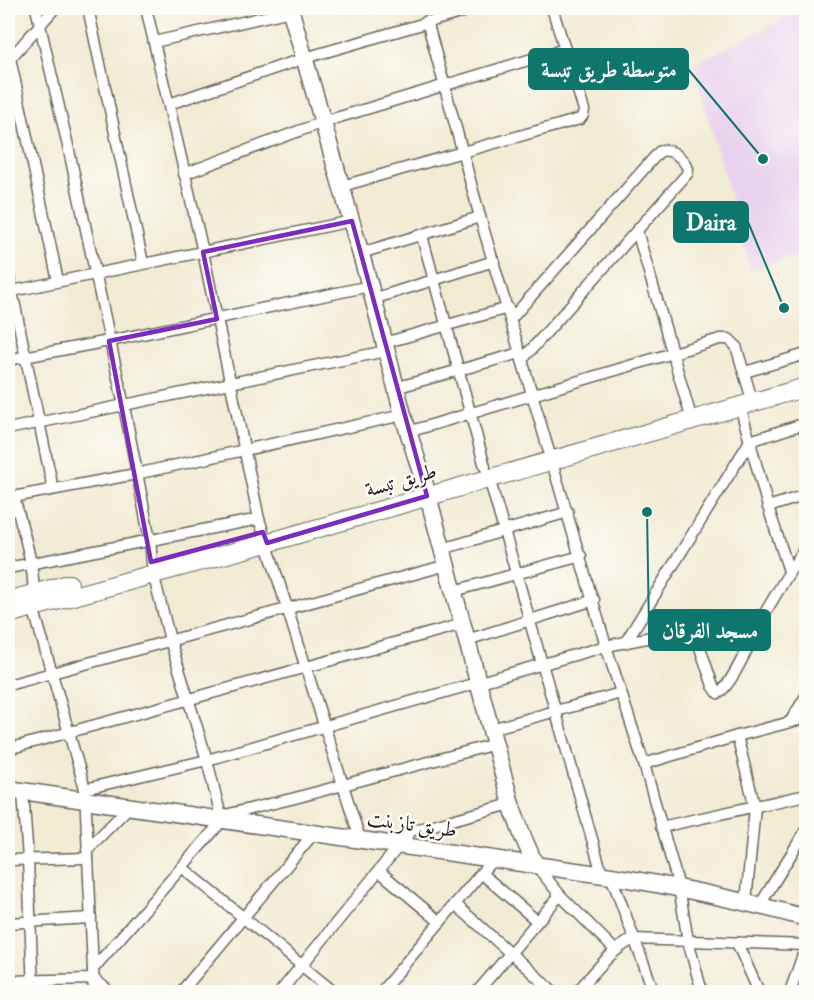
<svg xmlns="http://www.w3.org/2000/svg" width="814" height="1000" viewBox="0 0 814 1000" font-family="'IM FELL Double Pica',Amiri,serif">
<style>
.built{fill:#e9d2ed}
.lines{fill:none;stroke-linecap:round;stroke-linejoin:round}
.street-casing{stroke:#67645c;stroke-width:13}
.secondary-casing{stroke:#67645c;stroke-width:19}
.primary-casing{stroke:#67645c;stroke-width:20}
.street{stroke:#fff;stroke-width:10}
.secondary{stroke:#fff;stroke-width:16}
.primary{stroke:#fff;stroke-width:18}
.marked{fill:none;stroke:#7b2cbf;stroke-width:4.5;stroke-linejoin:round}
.labels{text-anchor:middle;stroke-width:5;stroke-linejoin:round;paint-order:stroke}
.street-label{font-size:21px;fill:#1c1c1c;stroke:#fdfcf7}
.leader{fill:none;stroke:#0f766e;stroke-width:2}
.callout-dot{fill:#0f766e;stroke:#fdfcf7;stroke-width:2}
.callout{fill:#0f766e;stroke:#0f766e;stroke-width:2}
.callout-label{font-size:22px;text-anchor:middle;font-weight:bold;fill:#fff}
</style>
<rect width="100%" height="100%" fill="#fdfcf7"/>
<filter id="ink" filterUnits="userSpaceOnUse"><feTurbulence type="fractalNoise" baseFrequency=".0167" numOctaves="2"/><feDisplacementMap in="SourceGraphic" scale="12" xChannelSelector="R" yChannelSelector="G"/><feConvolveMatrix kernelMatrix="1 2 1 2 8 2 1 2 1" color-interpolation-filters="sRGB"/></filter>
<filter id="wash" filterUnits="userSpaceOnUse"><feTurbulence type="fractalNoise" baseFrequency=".008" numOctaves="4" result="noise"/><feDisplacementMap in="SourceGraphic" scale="24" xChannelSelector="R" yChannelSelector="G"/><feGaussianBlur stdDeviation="1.35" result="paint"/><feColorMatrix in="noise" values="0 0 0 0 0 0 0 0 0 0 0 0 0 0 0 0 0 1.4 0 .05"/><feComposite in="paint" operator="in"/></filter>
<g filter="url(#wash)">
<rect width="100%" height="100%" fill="#f2ebd4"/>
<path class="built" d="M806,8V253L751,270L693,64Z"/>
</g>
<g filter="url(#ink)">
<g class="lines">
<defs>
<g id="street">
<path d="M36,8L68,146L124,406L150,540L153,573L170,640L207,760L222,821L93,969"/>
<path d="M88,8L143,263"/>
<path d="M146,8L203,252L259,519L360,839"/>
<path d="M427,21L480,217"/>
<path d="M154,42L291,11"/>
<path d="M10,58L58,281"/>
<path d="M8,61L55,8"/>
<path d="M169,104L305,58L477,8"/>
<path d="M184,174L323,122L565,49"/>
<path d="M342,186L580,119L583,115L584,110L552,8"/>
<path d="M637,231L689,410"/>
<path d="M422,236L485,467"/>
<path d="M361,253L480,217L606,646L644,764L679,887L688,941L702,992"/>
<path d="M8,272L53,489"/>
<path d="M8,292L352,221"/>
<path d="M373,299L494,261"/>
<path d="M511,319L659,152C670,146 684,159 688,169L687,174L522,360"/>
<path d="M384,343L508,308"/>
<path d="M8,360L109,341L370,286"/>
<path d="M745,372L806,354"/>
<path d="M395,388L520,353"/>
<path d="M740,406L768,507L789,571"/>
<path d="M8,429L386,351"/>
<path d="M408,432L720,339H729L736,346L750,393"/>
<path d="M489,478L602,874"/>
<path d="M14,497C23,532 37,570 33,607L85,789L94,992"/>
<path d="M8,498L136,474L403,415"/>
<path d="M768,507L806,495"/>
<path d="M442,549L568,512"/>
<path d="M8,568L259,519"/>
<path d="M454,591L581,556"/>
<path d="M694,630L713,686L718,693C733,686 755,630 765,613C778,591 791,568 806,547"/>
<path d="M467,640L594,600"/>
<path d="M625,643L750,441L806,423"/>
<path d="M8,685L447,565"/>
<path d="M790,722L806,696"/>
<path d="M491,729L621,693"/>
<path d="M737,736L755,807L746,902"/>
<path d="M8,749L463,624"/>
<path d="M644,764L737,736L806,718"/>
<path d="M85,789L207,760L606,646L763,615"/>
<path d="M23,792L28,859L33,992"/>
<path d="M221,816L295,798L495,744"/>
<path d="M661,827L806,795"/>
<path d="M87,850L129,807"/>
<path d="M8,860L88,858"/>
<path d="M535,864L560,895L615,950"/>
<path d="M183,868L334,992"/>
<path d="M379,871L440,922"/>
<path d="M481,873L537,921"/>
<path d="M611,876L654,992"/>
<path d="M455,904L554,992"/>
<path d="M760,905L806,830"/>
<path d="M8,923L91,918"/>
<path d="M737,943L759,992"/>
<path d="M8,981L94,979L110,992"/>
<path d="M181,992L314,833"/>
<path d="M280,992L411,831L511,804"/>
<path d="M381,992L494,858"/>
<path d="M477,992L560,895"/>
<path d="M577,992C595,972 609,952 633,939L806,945"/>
<path d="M790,992L806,946"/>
</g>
<g id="secondary">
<path d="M290,8L370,286L403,415L425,485L511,804L523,837L535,864"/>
<path d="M8,789L611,876C677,887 742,900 806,918"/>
</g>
<g id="primary">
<path d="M8,601L69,584"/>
<path d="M8,614L267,543L806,387"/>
</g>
</defs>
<use href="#street" class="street-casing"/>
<use href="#secondary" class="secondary-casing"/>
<use href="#primary" class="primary-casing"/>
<use href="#street" class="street"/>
<use href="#secondary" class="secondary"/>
<use href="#primary" class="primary"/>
</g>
</g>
<path class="marked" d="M352,221L427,496L267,543L263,532L151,562L109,341L217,319L203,252Z"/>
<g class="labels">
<g class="street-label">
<text transform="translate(401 480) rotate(-16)" y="7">طريق تبسة</text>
<text transform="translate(412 824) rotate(8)" y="7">طريق تازبنت</text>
</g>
</g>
<path class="leader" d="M763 159L688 69M784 308L748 222M647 512L649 630"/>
<g class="callout-dot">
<circle cx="763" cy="159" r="6"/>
<circle cx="784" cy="308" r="6"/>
<circle cx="647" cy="512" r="6"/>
</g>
<g class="callout">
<rect x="529" y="49" width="159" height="40" rx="6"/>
<rect x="674" y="202" width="74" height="40" rx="6"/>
<rect x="649" y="610" width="121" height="40" rx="6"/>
</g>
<g class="callout-label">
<text x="609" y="77">متوسطة طريق تبسة</text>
<text x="711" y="230">Daira</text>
<text x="710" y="638">مسجد الفرقان</text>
</g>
<rect width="814" height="1000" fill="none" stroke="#fdfcf7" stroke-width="30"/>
</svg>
